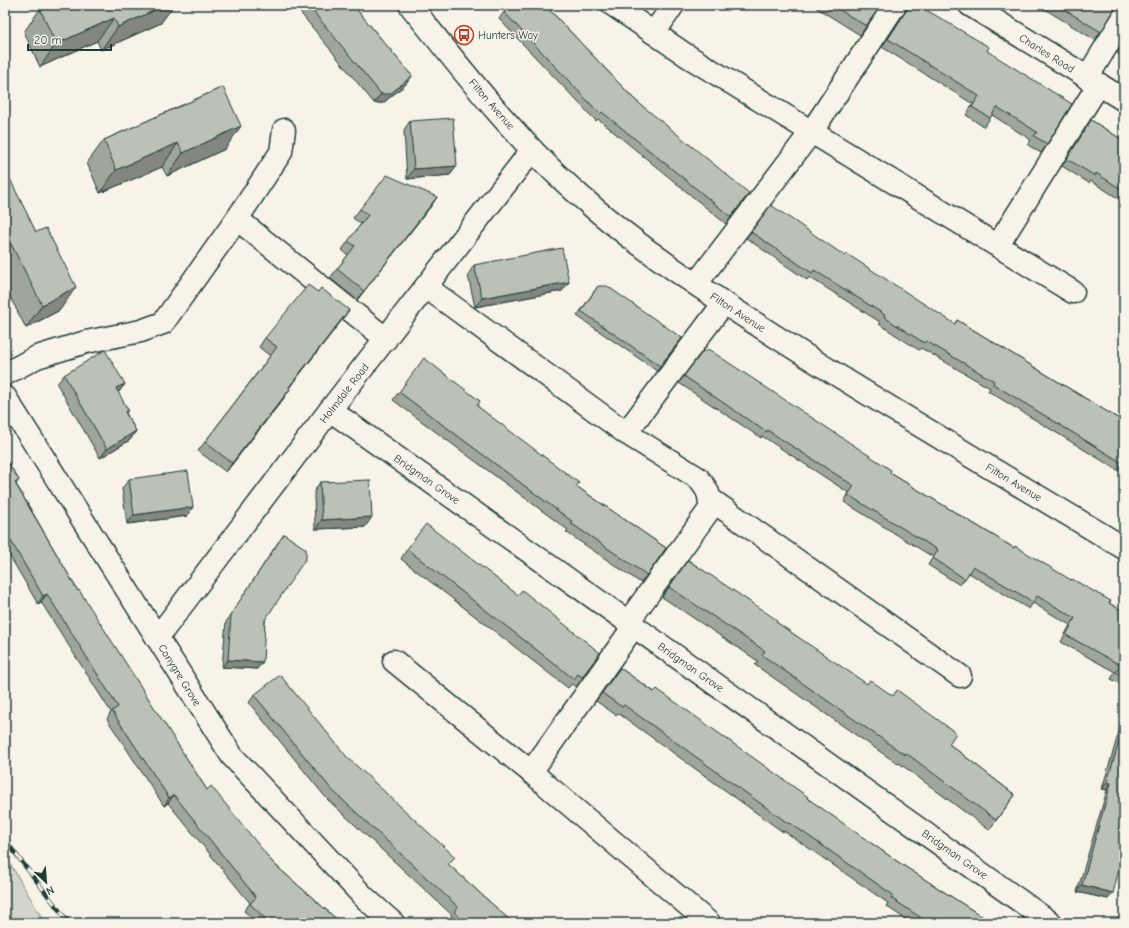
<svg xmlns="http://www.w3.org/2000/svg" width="1129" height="928" viewBox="0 0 1129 928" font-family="'Comic Neue',sans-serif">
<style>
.green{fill:#d3d5ca;stroke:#79897f}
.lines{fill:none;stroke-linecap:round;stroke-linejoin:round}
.minor-casing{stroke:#1f3d34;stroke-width:25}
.minor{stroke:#f7f3e8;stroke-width:22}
.rail-casing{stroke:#1f3d34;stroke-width:4.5}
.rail{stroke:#f7f3e8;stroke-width:3;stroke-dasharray:9;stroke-linecap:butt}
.wall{fill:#a1a69d;stroke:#1f3d34}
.shaded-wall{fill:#83877f;stroke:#1f3d34}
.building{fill:#bbc1b6;stroke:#1f3d34}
.labels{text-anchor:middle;stroke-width:3;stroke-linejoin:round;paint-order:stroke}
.poi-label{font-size:11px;fill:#1f3d34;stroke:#f7f3e8;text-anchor:start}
.street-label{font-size:11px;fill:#1f3d34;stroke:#f7f3e8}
</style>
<rect width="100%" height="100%" fill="#f7f3e8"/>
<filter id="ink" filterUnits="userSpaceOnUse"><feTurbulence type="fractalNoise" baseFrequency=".025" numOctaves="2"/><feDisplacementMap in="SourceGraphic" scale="8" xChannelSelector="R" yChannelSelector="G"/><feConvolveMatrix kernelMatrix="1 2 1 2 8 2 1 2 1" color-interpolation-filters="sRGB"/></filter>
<g filter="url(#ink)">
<path class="green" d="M5,855L45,923H5Z"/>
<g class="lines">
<defs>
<g id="minor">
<path d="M410,5C463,71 515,139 579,195C637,247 702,289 767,331C884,406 1005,476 1124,548"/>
<path d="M613,5L686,55L1073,292"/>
<path d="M970,5L1124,100"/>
<path d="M654,33L673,5"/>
<path d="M1087,78L1124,17"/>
<path d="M237,219L386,339"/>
<path d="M998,245L1099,84"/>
<path d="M696,284L812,131L895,5"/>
<path d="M426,287L626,433L698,478C708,490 710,494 710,509L628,622"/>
<path d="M5,374L37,357L86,342L141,331L163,323L237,219L281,152L284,130"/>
<path d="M5,397L232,756L364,897L393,923"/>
<path d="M330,410L1051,923"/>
<path d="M626,433L724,303"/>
<path d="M710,499L960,676"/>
<path d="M157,638L330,410L532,150"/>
<path d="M394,661L531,772L709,923"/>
<path d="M531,772L634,626"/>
</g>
</defs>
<use href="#minor" class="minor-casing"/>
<use href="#minor" class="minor"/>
<defs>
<path id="rail" d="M5,840L69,923"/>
</defs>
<use href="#rail" class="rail-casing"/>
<use href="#rail" class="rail"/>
</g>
<g class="wall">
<path d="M294,5H353L412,76L405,85L383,103H374Z"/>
<path d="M502,5H545L634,99L744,199L726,224L598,119L596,121L499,19L504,12L507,10Z"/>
<path d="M812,5H881L860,35Z"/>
<path d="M910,5L987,51L1047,144L1041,153L1028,145L1031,140L992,115L984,127L966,115L973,104L882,47Z"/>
<path d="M1038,5H1118L1116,8L1095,40Z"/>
<path d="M40,9L161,23L101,50L97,41L40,67L24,32Z"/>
<path d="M1124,41V58L1117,53Z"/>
<path d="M223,87L225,149L167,176L162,167L100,193L87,163L104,140Z"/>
<path d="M1091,120L1124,141V202L1091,181L1089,183L1062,166Z"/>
<path d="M410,121L457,166L450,175L407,179L404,130Z"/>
<path d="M5,177L36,232L60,310L26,328L5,287Z"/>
<path d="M437,197L431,206L357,300L330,278L337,269L348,255L342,250L361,224L353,218L360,209Z"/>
<path d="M751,232L845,256L955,324L957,320L1124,422V474L988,391L990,388L921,348L919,350L879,324L880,322L809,277L807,280L746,238Z"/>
<path d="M474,265L569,282L562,291L475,307L468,275Z"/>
<path d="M598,286L678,343L657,371L577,316Z"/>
<path d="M318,292L349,310L342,320L289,388L284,398L226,472L198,451L270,356L259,347L265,338Z"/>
<path d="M64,375L125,384L118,393L128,410L126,413L136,431L130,440L100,458L57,384Z"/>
<path d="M684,376L890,473L1014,548L1124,612V686L1111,679L1115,672L1061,642L1070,625L1033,603L1029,609L969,573L960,585L928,565L933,557L844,502L849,493L762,436L761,438L679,383Z"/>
<path d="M399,392L477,406L576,486L666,548L641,583L566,532L568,530L393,400Z"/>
<path d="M5,458L19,480L16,484L78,591L207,790L274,864L341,923H257L244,911L250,903L168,803L164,806L107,719L111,712L41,602L38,604L5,548Z"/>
<path d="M129,479L187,516L127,524L122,489Z"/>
<path d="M320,482L365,527L315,529L314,492Z"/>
<path d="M279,541L257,669L222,667L226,622Z"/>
<path d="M407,549L600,653L576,687L572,684L568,688L401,559Z"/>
<path d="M688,560L949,744L1015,795L989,830L899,763L898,764L755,665L758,661L662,597Z"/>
<path d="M620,668L901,864L992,923H911L886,906L888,903L784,831L783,832L618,713L616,715L596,701Z"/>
<path d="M254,695L347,757L449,865L513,923H451L448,920L452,915L327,799L249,703Z"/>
<path d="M1124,718V849L1108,899L1077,892L1107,790L1102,789L1121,725Z"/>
</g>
<g class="shaded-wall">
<path d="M166,5H174L161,23L101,50L118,27Z"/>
<path d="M114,18L97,41L40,67L56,44Z"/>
<path d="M412,76L405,85L383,103H374L381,94Z"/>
<path d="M241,126L225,149L167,176L183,153Z"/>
<path d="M178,143L162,167L100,193L116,170Z"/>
<path d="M457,166L450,175L407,179L414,169Z"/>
<path d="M437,197L431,206L357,300L364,291Z"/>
<path d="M11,244L5,253V247Z"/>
<path d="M569,282L562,291L475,307L482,298Z"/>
<path d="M76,287L60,310L26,328L42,305Z"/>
<path d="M349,310L342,320L282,397L289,387Z"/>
<path d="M125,384L118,393L116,388Z"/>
<path d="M290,389L284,398L226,472L232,463Z"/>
<path d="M136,431L130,440L100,458L107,449Z"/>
<path d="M193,507L187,516L127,524L134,515Z"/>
<path d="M372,517L365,527L315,529L322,520Z"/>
<path d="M47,594L41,602L38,604L43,596Z"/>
<path d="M228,660L263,662L257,669L222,667Z"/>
<path d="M1107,782L1111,783L1107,790L1102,789Z"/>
<path d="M174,795L168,803L164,806L169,798Z"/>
<path d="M1082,885L1113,893L1108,899L1077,892Z"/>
</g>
<g class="building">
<path d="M49,5H166L118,27L114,18L56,44L40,9Z"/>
<path d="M308,5H353L412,76L390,94H381Z"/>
<path d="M512,5H545L634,99L749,193L731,217L602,112L600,114L504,12Z"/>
<path d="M832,5H881L866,26Z"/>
<path d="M910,5H918L989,47L987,51L1072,104L1047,144L1034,136L1037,132L997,107L990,118L972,107L979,96L888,39Z"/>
<path d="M1057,5H1117L1101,32Z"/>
<path d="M223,87L241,126L183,153L178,143L116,170L104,140Z"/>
<path d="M453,118L457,166L414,169L410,121Z"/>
<path d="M1091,120L1124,141V191L1096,173L1095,176L1067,159Z"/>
<path d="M8,175L36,232L46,228L76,287L42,305L11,244L5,247V177Z"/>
<path d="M387,175L437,197L364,291L337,269L355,246L348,241L368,215L360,209Z"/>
<path d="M771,205L845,256L847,254L955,324L957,320L1124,422V464L993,384L994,381L926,341L924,343L884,317L885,315L814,270L812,273L751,232Z"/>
<path d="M562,248L569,282L482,298L474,265Z"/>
<path d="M308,285L318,292L321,288L349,310L289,387L290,389L232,463L205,442L277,347L265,338Z"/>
<path d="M598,286H607L682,338L660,366L581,311Z"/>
<path d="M708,349L891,470L890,473L1014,548L1015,546L1071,580L1072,579L1111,601L1109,603L1124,612V677L1116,672L1120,665L1066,635L1075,618L1037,596L1033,602L973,566L965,579L933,558L938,550L848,495L854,486L767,430L766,432L684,376L704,350L706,352Z"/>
<path d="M105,350L125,384L116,388L128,410L125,412L136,431L107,449L64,375Z"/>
<path d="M424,358L480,401L477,406L579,483L576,486L666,548L647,575L572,524L573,522L399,392Z"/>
<path d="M5,458L19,480L15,483L78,591L79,590L207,790L211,786L274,864L341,923H270L250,904L256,897L174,795L169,798L112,711L118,707L47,594L43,596L5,531Z"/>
<path d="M188,471L193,507L134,515L129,479Z"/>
<path d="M370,480L372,517L322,520L320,482Z"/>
<path d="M426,524L518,595L522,590L600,653L582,677L578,674L574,679L407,549Z"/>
<path d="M284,534L306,549V558L265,620L263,662L228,660L231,614Z"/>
<path d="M688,560L777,620L776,622L867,684L870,680L893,696L897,690L956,733L949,744L1015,795L996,820L906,753L905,755L762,655L765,651L669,587Z"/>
<path d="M620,668L654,692L657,689L808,797L807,798L901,864L992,923H929L891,898L893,895L790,823L789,824L624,705L622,707L602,693Z"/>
<path d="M280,675L347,757L455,857L448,864L513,923H465L454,912L458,907L332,790L254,695Z"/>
<path d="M1124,725V849L1113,893L1082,885L1111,783L1107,782Z"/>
</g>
</g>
<defs>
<symbol id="bus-ring" viewBox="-11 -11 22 22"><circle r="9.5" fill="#f7f3e8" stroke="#c8321e" stroke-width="1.5"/><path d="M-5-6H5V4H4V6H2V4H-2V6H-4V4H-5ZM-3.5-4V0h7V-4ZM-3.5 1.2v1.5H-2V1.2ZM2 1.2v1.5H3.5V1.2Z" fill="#c8321e"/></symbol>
</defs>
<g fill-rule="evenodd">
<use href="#bus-ring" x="453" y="24" width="22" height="22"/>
</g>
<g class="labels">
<g class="poi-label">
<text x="478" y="39">Hunters Way</text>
</g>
<g class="street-label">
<text transform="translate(1047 53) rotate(32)" y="4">Charles Road</text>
<text transform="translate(492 104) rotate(49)" y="4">Filton Avenue</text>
<text transform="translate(738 312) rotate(33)" y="4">Filton Avenue</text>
<text transform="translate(344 393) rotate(-52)" y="4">Holmdale Road</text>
<text transform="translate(427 479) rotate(35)" y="4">Bridgman Grove</text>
<text transform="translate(1014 482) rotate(31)" y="4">Filton Avenue</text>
<text transform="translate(691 667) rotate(35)" y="4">Bridgman Grove</text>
<text transform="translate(180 675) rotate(58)" y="4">Conygre Grove</text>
<text transform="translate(955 854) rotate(35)" y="4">Bridgman Grove</text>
</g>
</g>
<rect width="1129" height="928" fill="none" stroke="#f7f3e8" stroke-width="20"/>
<rect x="10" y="10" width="1109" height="908" fill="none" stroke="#1f3d34" stroke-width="1.5" filter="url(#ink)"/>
<g transform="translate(46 882) rotate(154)" stroke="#f7f3e8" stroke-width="3" paint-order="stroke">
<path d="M0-3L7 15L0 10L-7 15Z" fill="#1f3d34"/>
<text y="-6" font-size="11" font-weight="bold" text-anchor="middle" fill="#1f3d34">N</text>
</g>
<path d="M28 44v6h83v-6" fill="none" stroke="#1f3d34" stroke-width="2"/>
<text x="34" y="44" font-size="12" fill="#1f3d34" stroke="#f7f3e8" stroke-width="3" paint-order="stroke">20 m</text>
</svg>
